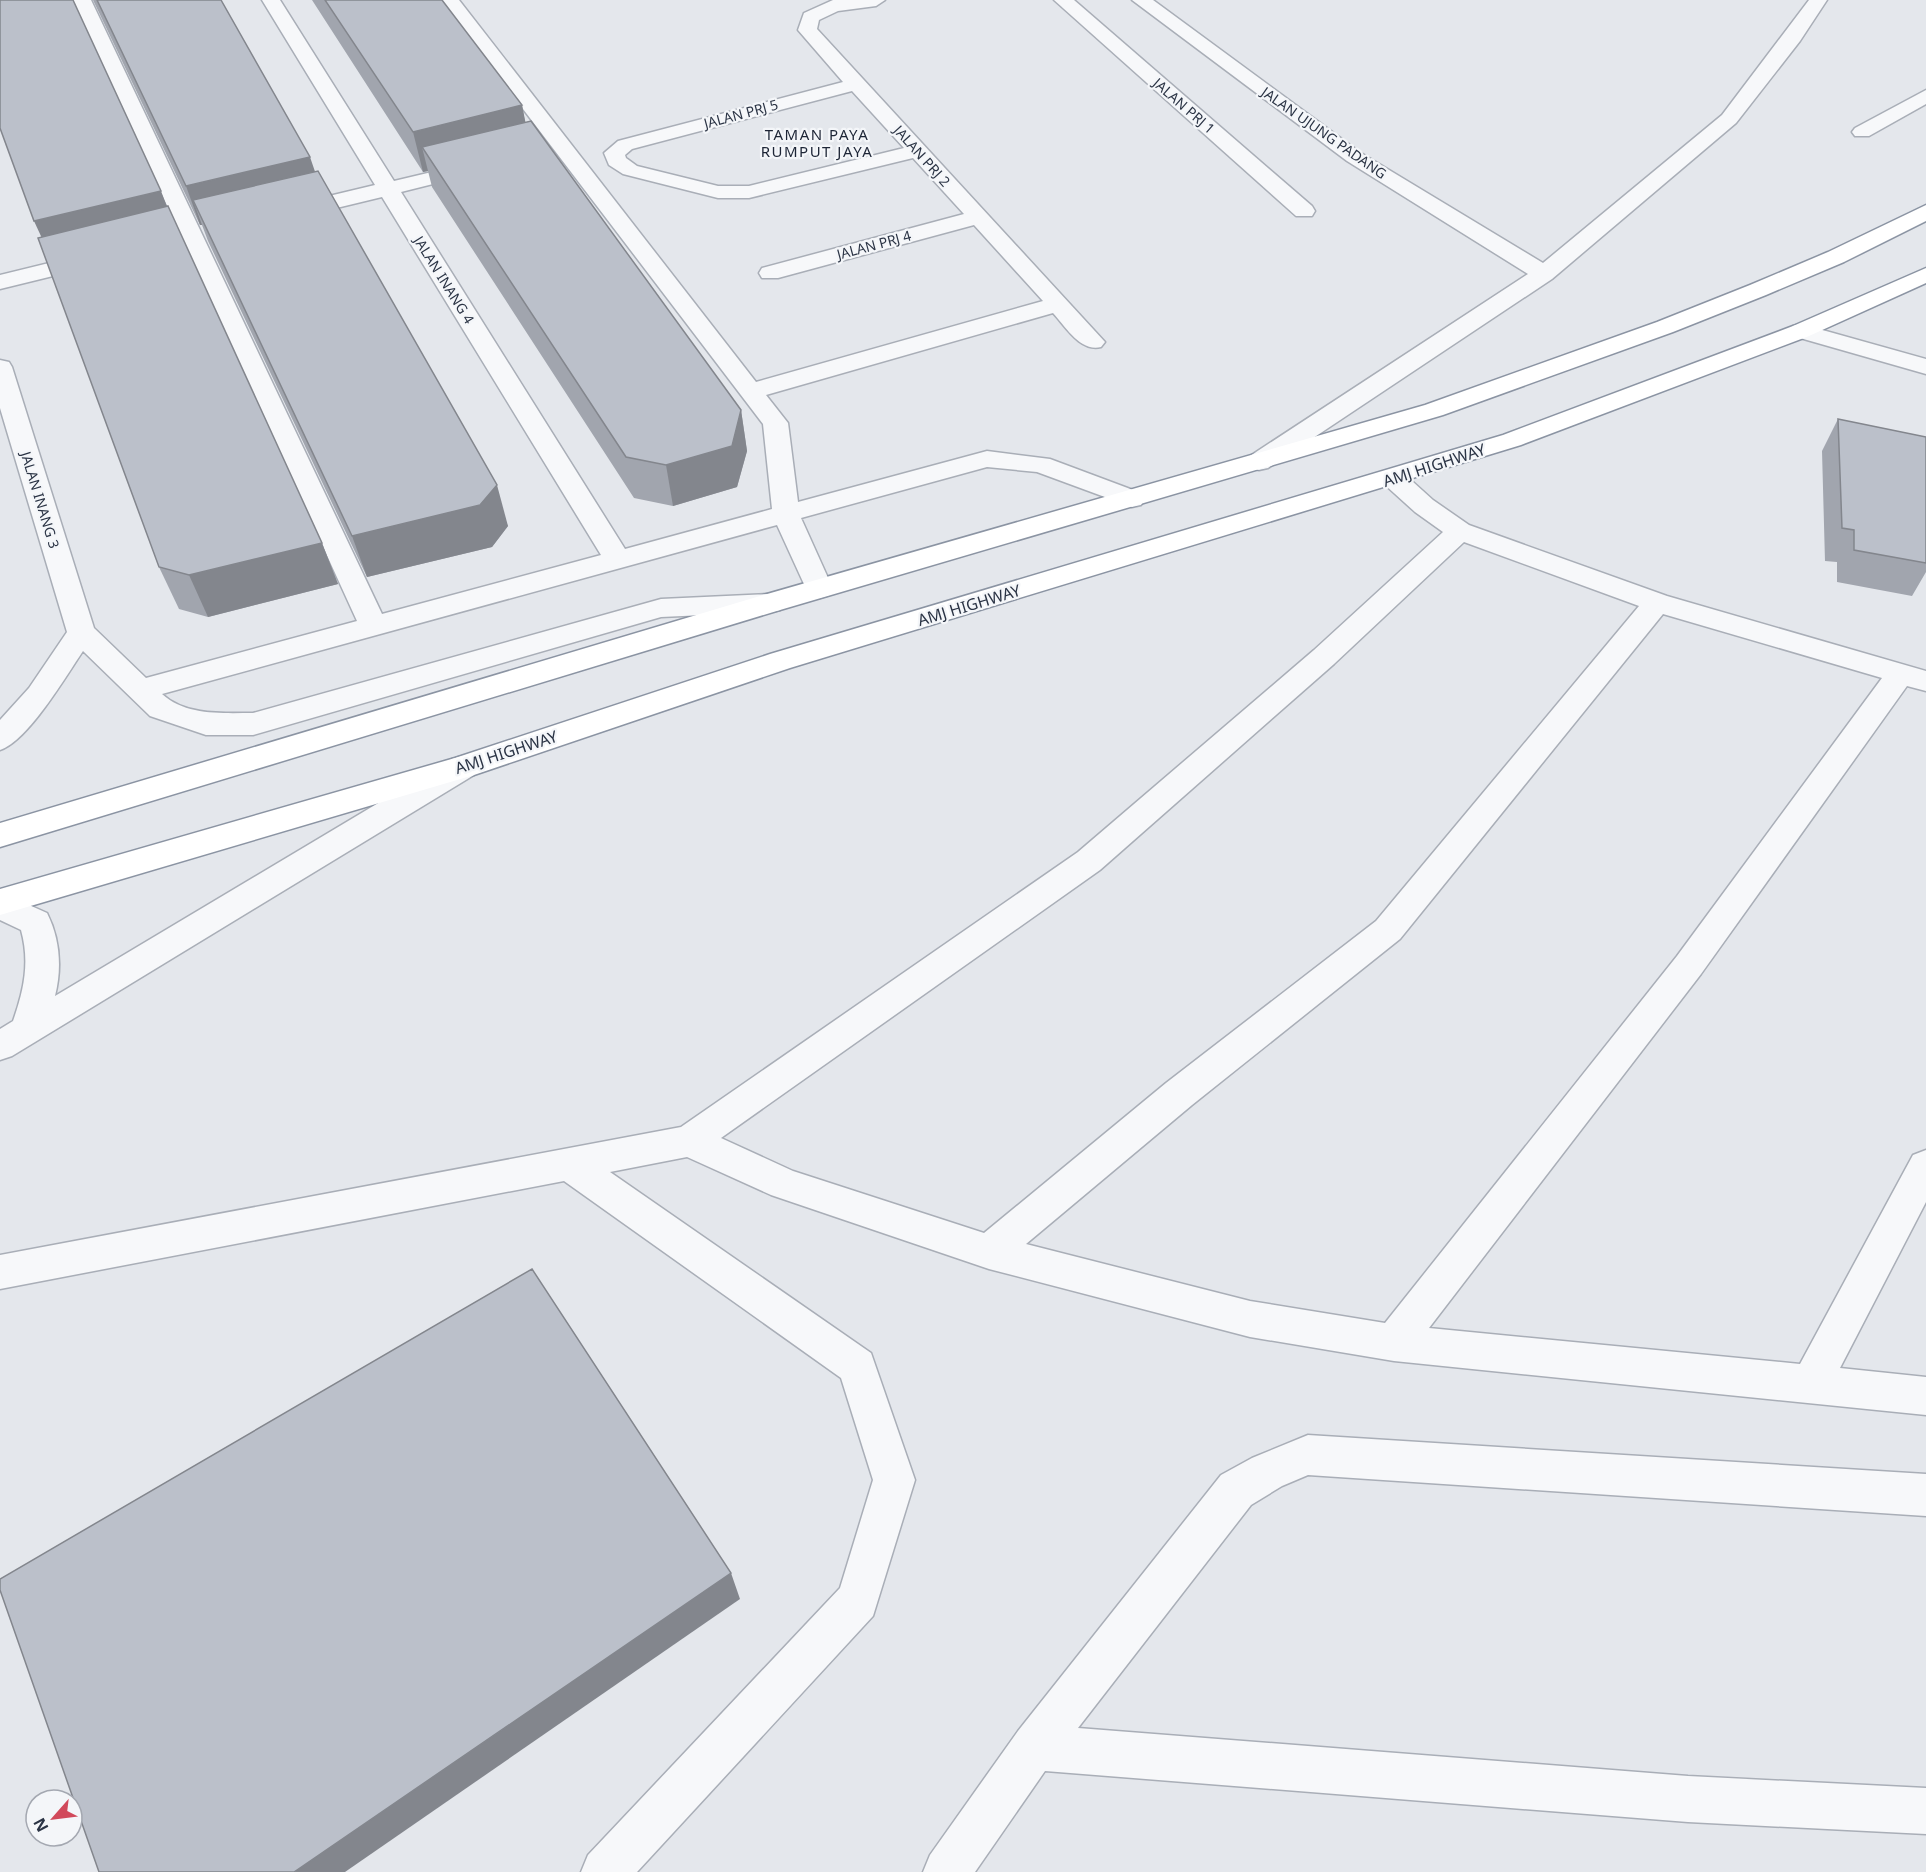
<svg xmlns="http://www.w3.org/2000/svg" width="1926" height="1872" viewBox="0 0 1926 1872" font-family="'Noto Sans',sans-serif">
<style>
.lines{fill:none;stroke-linecap:round;stroke-linejoin:round}
.minor-casing{stroke:#a9aeb7;stroke-width:3}
.highway-casing{stroke:#8b94a3;stroke-width:3}
.minor{fill:#f7f8fa;fill-rule:evenodd}
.highway{fill:#fff;fill-rule:evenodd}
.wall{fill:#a1a5ae}
.shaded-wall{fill:#83868d}
.building{fill:#bbc0ca;stroke:#83868d;stroke-width:1.5}
.labels{text-anchor:middle;stroke-width:4.5;stroke-linejoin:round;paint-order:stroke}
.far-street-label{font-size:14px;fill:#2b3445;stroke:#f4f6f9}
.far-neighbourhood-label{font-size:15px;letter-spacing:1.5px;fill:#1d2536;stroke:#f4f6f9}
.street-label{font-size:16px;fill:#2b3445;stroke:#f4f6f9}
</style>
<rect width="100%" height="100%" fill="#e4e7ec"/>
<g class="lines">
<defs>
<g id="minor">
<path d="M73,0H91L382,614L601,555L382,197L291,219L283,217L280,212L283,207L375,185L262,0H280L394,181L474,162L481,164L485,168L481,172L401,192L625,549L772,509L763,424L440,0H459L756,382L1043,301L974,225L778,278H762L759,273L762,268L964,214L913,158L749,198H718L623,174L609,165L604,153L618,141L843,82L798,30L804,13L833,0H885L876,6L838,11L819,20L817,29L1105,342L1101,347C1080,352 1066,327 1053,313L766,395L788,423L798,502L987,451L1050,459L1141,493L1145,499L1141,505L1132,507L1037,472L987,467L801,518L833,589L829,595L819,598L809,595L777,525L162,694C186,716 223,713 253,713L661,599L770,594L780,596L784,603L780,610L770,612L661,617L253,735H206L150,716L83,651C66,676 28,741 0,750V720L29,688L67,632L0,408V360L9,362L12,367L94,628L146,678L357,621ZM852,91L904,148L749,186H718L637,166L626,158L625,155L632,149Z"/>
<path d="M1054,0H1074L1312,206L1315,211L1312,216H1296Z"/>
<path d="M1132,0H1153L1361,153L1543,263L1722,115L1809,0H1827L1800,41L1736,123L1552,279L1268,468L1259,470L1250,468L1246,462L1250,456L1528,274L1347,161Z"/>
<path d="M1926,90V104L1869,136H1855L1852,132L1855,128Z"/>
<path d="M94,252L102,254L105,259L102,264L0,289V275Z"/>
<path d="M1801,324L1926,359V374L1793,336L1789,331L1793,326Z"/>
<path d="M1393,470L1402,472L1433,500L1469,525L1667,596L1926,671V691L1907,686L1701,974L1429,1328L1800,1364L1913,1155L1926,1150V1202L1840,1368L1926,1377V1415L1394,1361L1250,1337L989,1269L771,1195L687,1157L610,1172L871,1353L915,1480L873,1616L637,1872H581L588,1855L840,1588L873,1480L841,1378L564,1181L0,1289V1255L681,1127L1078,852L1314,650L1443,532L1415,512L1384,484L1380,478L1384,472ZM1464,542L1639,606L1376,921L1166,1083L984,1233L793,1171L721,1138L1100,870L1334,664ZM1663,614L1882,678L1677,956L1385,1323L1250,1301L1026,1244L1192,1105L1400,939Z"/>
<path d="M463,756L474,759L478,767L474,775L12,1056L0,1060V1029L13,1021C24,990 30,962 21,930L0,920V892L47,913C60,939 62,968 55,996L452,759Z"/>
<path d="M1308,1435L1926,1474V1516L1308,1475L1282,1486L1251,1505L1078,1728L1688,1776L1926,1788V1834L1688,1822L1045,1771L975,1872H923L930,1855L1018,1731L1221,1475L1252,1458Z"/>
</g>
<g id="highway">
<path d="M1926,205V221L1844,262L1766,295L1673,332L1443,415L780,610L0,847V823L760,596L1425,405L1657,322L1750,285L1828,252Z"/>
<path d="M1926,268V283L1809,336L1521,445L790,668L474,775L0,915V889L455,758L770,654L1503,435L1793,326Z"/>
</g>
</defs>
<use href="#minor" class="minor-casing"/>
<use href="#highway" class="highway-casing"/>
<use href="#minor" class="minor"/>
<use href="#highway" class="highway"/>
</g>
<g class="wall">
<path d="M93,0H221L508,526L492,547L367,577L208,241L202,225H200Z"/>
<path d="M312,0H442L522,105L525,122L741,410L747,451L737,487L673,506L634,498L432,187L428,171L423,172Z"/>
<path d="M166,207L322,543L338,584L208,617L179,609L159,567L42,237Z"/>
<path d="M1838,419L1926,437V572L1912,596L1837,582V562L1825,561L1822,451Z"/>
</g>
<g class="shaded-wall">
<path d="M522,105L530,145L422,147L428,171L423,172L413,132Z"/>
<path d="M310,157L323,195L193,200L202,225H200L186,186Z"/>
<path d="M161,191L176,230L52,260L34,221Z"/>
<path d="M741,410L747,451L737,487L673,506L666,465Z"/>
<path d="M497,485L508,526L492,547L367,577L352,536Z"/>
<path d="M322,543L338,584L208,617L189,575Z"/>
<path d="M731,1573L740,1599L345,1872H294Z"/>
</g>
<g class="building">
<path d="M0,0H73L161,191L34,221L0,128Z"/>
<path d="M97,0H221L310,157L186,186Z"/>
<path d="M325,0H442L522,105L413,132Z"/>
<path d="M531,121L741,410L732,446L666,465L626,457L422,147Z"/>
<path d="M318,171L497,485L480,505L352,536L193,200Z"/>
<path d="M168,206L322,543L189,575L159,567L38,238Z"/>
<path d="M1838,419L1926,437V563L1854,550V530L1842,528Z"/>
<path d="M532,1269L731,1573L294,1872H99L0,1590V1579Z"/>
</g>
<g class="labels">
<g class="far-street-label">
<text transform="translate(1184 106) rotate(41)" y="5">JALAN PRJ 1</text>
<text transform="translate(741 114) rotate(-15)" y="5">JALAN PRJ 5</text>
<text transform="translate(1324 133) rotate(35)" y="5">JALAN UJUNG PADANG</text>
<text transform="translate(922 156) rotate(48)" y="5">JALAN PRJ 2</text>
<text transform="translate(874 245) rotate(-15)" y="5">JALAN PRJ 4</text>
<text transform="translate(444 280) rotate(58)" y="5">JALAN INANG 4</text>
<text transform="translate(40 500) rotate(73)" y="5">JALAN INANG 3</text>
</g>
<g class="far-neighbourhood-label">
<text x="817" y="140">TAMAN PAYA<tspan x="817" dy="17">RUMPUT JAYA</tspan></text>
</g>
<g class="street-label">
<text transform="translate(1434 465) rotate(-18)" y="6">AMJ HIGHWAY</text>
<text transform="translate(969 605) rotate(-17)" y="6">AMJ HIGHWAY</text>
<text transform="translate(506 752) rotate(-18)" y="6">AMJ HIGHWAY</text>
</g>
</g>
<g transform="translate(54 1818) rotate(242)"><circle r="28" fill="#f4f6f9" stroke="#a4a8b1" stroke-width="1.5"/>
<path d="M0-4.5L10 22L0 15L-10 22Z" fill="#d1495b"/>
<text y="-9" font-size="16" font-weight="bold" text-anchor="middle" fill="#2b3445">N</text>
</g>
</svg>
